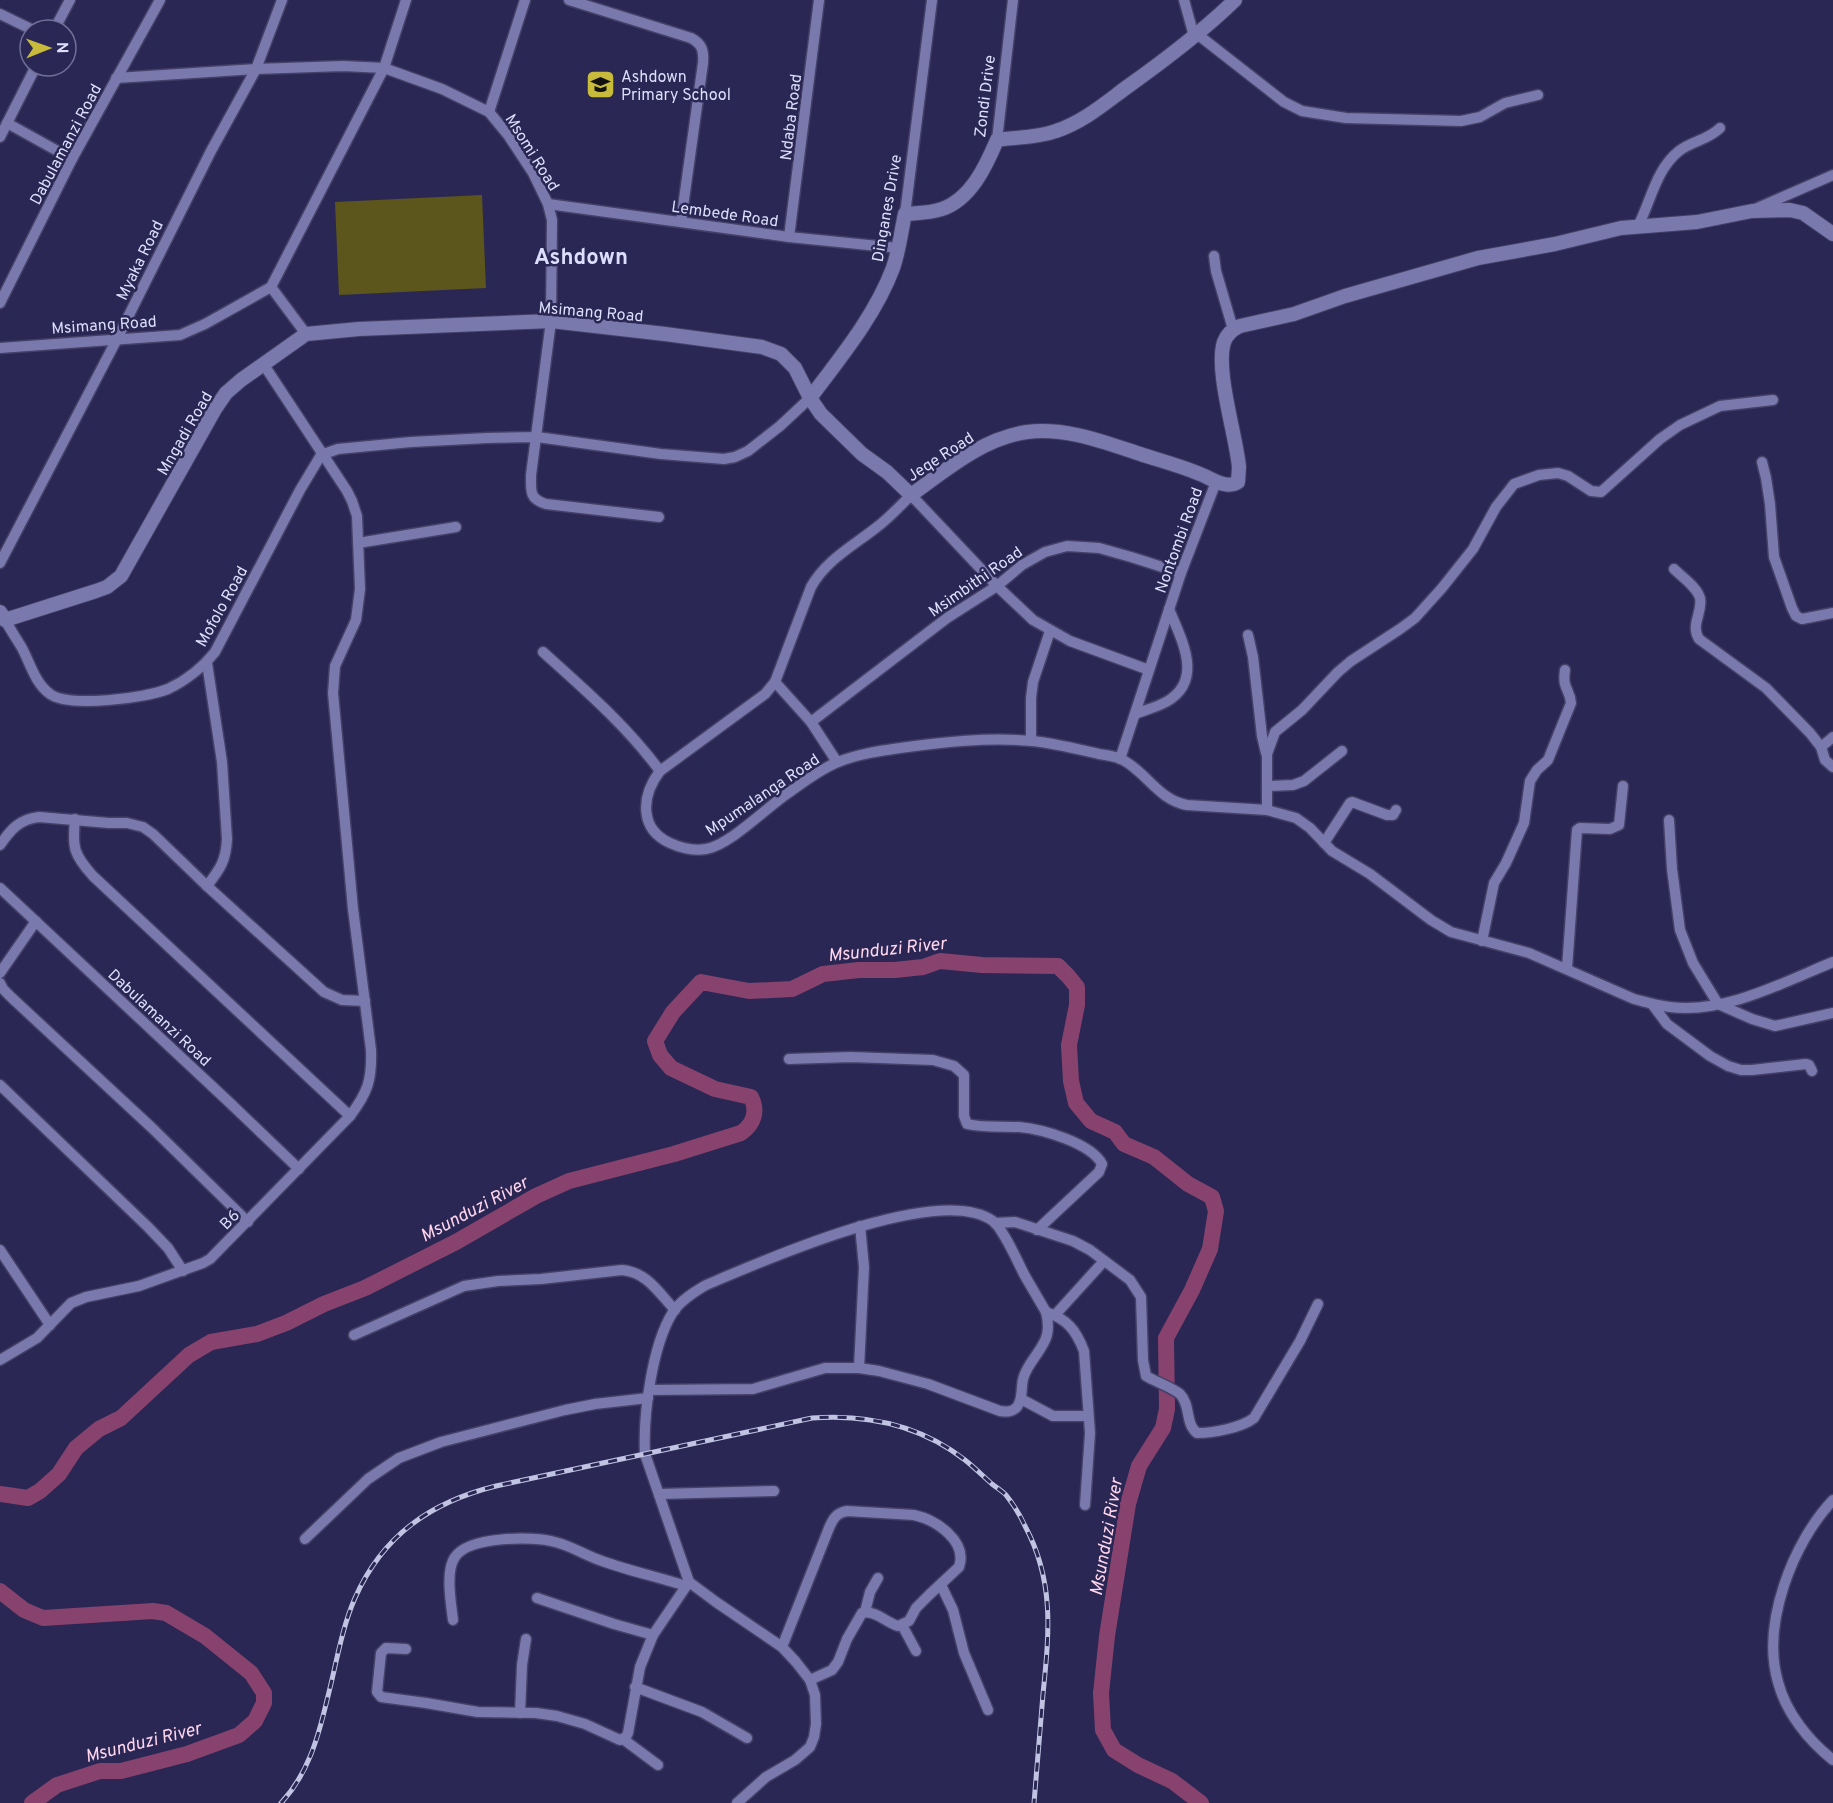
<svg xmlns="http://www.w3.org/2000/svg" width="1833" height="1803" viewBox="0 0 1833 1803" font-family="Overpass,sans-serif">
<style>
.green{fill:#5c561c}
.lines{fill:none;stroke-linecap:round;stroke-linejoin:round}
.river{stroke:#88426e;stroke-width:16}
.minor-casing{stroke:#444067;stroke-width:13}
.tertiary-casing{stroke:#444067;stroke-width:16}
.minor{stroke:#7979ad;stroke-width:10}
.tertiary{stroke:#7979ad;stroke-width:14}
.rail-casing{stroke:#c1c3e2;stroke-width:5}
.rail{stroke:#2a2754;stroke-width:3;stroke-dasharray:9;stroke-linecap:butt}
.labels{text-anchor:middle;stroke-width:5;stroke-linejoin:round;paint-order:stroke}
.poi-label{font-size:16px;fill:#dcdefb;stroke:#2a2754;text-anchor:start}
.street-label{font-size:16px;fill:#dcdefb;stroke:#2a2754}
.water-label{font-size:18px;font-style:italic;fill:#ffd5ec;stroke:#2a2754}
.district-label{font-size:22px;font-weight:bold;fill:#dcdefb;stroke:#2a2754}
</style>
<rect width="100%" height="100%" fill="#2a2754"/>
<path class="green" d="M482,195L486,288L339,295L335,202Z"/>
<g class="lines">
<g class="river">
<path d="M0,1494L28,1498L40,1491L59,1474L76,1448L99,1429L121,1418L189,1355L211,1342L257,1334L286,1323L324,1304L365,1288L456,1242L536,1196L569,1181L674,1154L741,1133C754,1124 758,1111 751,1097L715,1089L671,1068L660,1055L655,1041L673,1012L701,982L749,991L792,989L823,974L859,970H895L923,967L940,961L982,965L1058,966L1068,976L1077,987V1005L1069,1045L1071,1081L1076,1103L1091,1121L1115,1132L1124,1144L1154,1157L1188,1184L1212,1197L1216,1211L1210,1249L1192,1290L1166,1338L1167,1409L1163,1428L1139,1466L1128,1504L1107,1636L1101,1693L1103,1730L1114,1750L1138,1765L1172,1781L1201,1803"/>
<path d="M0,1591L24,1610L43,1618L153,1611L166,1613L205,1636L251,1673L264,1693V1703L255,1721L239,1735L187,1754L121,1771H100L57,1785L32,1803"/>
</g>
<defs>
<g id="minor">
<path d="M569,0L691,38C702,44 704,50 703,63L681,221"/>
<path d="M1184,0L1194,36"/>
<path d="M0,14L33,30"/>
<path d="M54,30L70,0"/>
<path d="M1197,34L1284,102L1302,111L1346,118L1461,121L1480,117L1505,103L1538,95"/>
<path d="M116,78L256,69L343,66L384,68L442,89L489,112L508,135L533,173L548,204L552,220L551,321L531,475C531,491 529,499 546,504L659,517"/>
<path d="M489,112L525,0"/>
<path d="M7,123L72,159"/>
<path d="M0,137L36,66"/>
<path d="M997,140L1013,0"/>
<path d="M548,204L789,237L898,248"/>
<path d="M1755,209L1833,175"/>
<path d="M905,214L932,0"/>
<path d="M1638,226C1651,201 1656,169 1679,151C1692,141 1708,140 1720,128"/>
<path d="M789,237L819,0"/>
<path d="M1214,256L1216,271L1233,329"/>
<path d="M271,287L384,68L406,0"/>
<path d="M271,287L306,334"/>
<path d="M0,303L72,159L160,0"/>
<path d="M0,348L180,335L205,324L271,287"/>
<path d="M321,455L338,449L411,442L487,438L537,437L661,454L724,459L735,457L748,451L780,426L810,398"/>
<path d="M1762,462L1766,478L1770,504L1774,557L1792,608L1796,616L1802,619L1833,613"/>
<path d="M358,543L456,527"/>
<path d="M0,563L116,341L211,151L256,69L282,0"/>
<path d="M1674,569C1682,577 1697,587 1700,598C1703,613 1690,624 1699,639L1766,688L1810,733L1821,747L1825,760L1833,767"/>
<path d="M5,620C10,629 16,638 22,648C30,663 35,683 50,694C69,708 146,698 168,689C185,681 203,667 215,652L300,490L321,455"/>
<path d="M1248,635L1253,657L1262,736L1266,753"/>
<path d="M543,652C585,690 626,725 660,771C641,796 639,829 670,843C681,848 694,851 706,849C730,845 767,807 788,793C804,782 820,769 838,762C858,754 879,751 900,748C943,742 988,737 1032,741C1054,743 1077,749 1099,754C1105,755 1114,756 1121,759C1146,771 1158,800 1187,805L1267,810L1296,818L1310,828L1332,851L1370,874L1431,920L1451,932L1529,953L1634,999C1646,1002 1658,1006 1670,1007C1725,1014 1784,982 1833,962"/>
<path d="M775,682L811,722L837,762"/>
<path d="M1135,714C1145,710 1157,707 1166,702C1205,680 1181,639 1169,609"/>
<path d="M811,722L947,618L997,586L1022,565L1045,552L1067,546L1099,548L1131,557L1181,573"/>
<path d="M1031,741V698L1033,682L1050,631"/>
<path d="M1821,747L1833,737"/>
<path d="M1120,759L1181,573L1216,482"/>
<path d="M660,771L765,694L775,682L811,587C826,560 853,546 877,527C889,518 900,506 911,495L997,586L1033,620L1070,641L1149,670"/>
<path d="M1267,786L1293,785L1304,781L1342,751"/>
<path d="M1267,810V754L1275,732L1302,710L1338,672L1351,661L1400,629L1415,618L1442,588L1473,549L1496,507L1514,484L1539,475L1558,473L1568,476L1591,491L1601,492L1660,439L1680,425L1720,406L1773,400"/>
<path d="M75,819C72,848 74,855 93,876L350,1116"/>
<path d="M1669,820L1672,869L1680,930L1693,963L1718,1004L1752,1019L1775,1026L1833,1013"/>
<path d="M1324,843L1350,803L1352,802L1387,815H1393L1396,810"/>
<path d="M0,845C11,829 20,819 39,817L109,823H127L143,827L153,834L207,886L324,992L342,1000L365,1001"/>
<path d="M207,886C220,869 226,861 227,839L222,762L207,663"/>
<path d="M0,888L230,1103L299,1169"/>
<path d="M1482,941L1494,883L1506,863L1524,823L1530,781L1537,770L1548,760L1571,703C1570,689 1562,689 1565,670"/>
<path d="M1567,968L1577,830L1580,828L1610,829L1619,825L1623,786"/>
<path d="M0,973L36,921"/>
<path d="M0,983L3,989L12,998L151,1127L248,1222"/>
<path d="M1652,1004L1667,1024L1710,1056L1728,1066L1741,1070H1752L1806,1064L1809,1065L1812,1071"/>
<path d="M789,1059L851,1057L933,1060L954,1066L964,1075V1116L967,1124C983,1128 1002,1126 1019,1127C1042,1129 1091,1143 1102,1164L1099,1172L1037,1230"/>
<path d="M0,1085L148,1227L168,1248L183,1271"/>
<path d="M995,1223L1015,1222L1073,1241L1090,1250L1130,1280L1141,1297L1143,1360L1146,1376C1156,1382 1171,1387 1180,1394C1191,1405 1185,1424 1197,1433C1213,1433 1241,1428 1254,1418L1300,1341L1318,1304"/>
<path d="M0,1250L50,1325"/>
<path d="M1046,1312C1067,1319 1076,1330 1084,1351L1090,1433L1085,1505"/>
<path d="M1055,1315L1104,1261"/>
<path d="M354,1335L464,1286L498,1281L541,1279L622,1270C647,1272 659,1293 675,1310"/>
<path d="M0,1360L37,1338L71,1303L86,1297L139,1286L203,1263L210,1259L350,1116C368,1092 372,1080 371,1050L353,909L333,693L335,666L356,620L360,589L357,516L352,501L347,491L264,365"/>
<path d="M859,1368L864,1267L860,1226"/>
<path d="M649,1390L753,1389L825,1368H859L879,1371L928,1384L1000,1411C1007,1412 1012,1412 1017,1407C1024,1398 1020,1386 1024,1376C1029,1361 1043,1350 1047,1335C1049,1326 1048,1320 1046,1312C1039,1300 1032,1288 1025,1276C1018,1263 1004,1230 993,1221C939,1182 763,1261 706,1285C694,1292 681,1300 673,1312C652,1345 643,1415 645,1454L689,1582L716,1602L782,1647L796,1662L810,1680L815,1695L816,1724L814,1737L810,1747L795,1760L766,1777L737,1803"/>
<path d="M1021,1399L1053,1416H1088"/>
<path d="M659,1494L774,1491"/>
<path d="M1833,1500C1793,1542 1761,1624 1778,1682C1786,1713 1809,1741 1833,1760"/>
<path d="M305,1539L368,1479L399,1458L441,1442L565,1410L595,1404L648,1398"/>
<path d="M941,1585L953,1610L964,1653L988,1710"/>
<path d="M537,1598L614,1624L653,1635"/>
<path d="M865,1612L870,1592L878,1578"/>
<path d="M453,1620C451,1603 445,1571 455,1557C469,1536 533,1536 555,1542C572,1546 586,1556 602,1561C630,1571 658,1577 686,1586"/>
<path d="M902,1625L916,1651"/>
<path d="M782,1647L829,1528C833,1519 836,1513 847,1511L914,1515C936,1520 968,1541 959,1567L929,1595L916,1608L909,1621L898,1626C885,1622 876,1610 862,1613L847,1639L838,1662L832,1670L810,1680"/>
<path d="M406,1649L386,1648L381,1653L377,1692L381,1697L426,1703L478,1712L536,1713L557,1716L585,1724L620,1740L626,1737L628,1733L640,1667L653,1635L689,1582"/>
<path d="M635,1687L702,1712L747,1738"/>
<path d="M520,1713L522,1665L526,1639"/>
<path d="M623,1739L658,1765"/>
</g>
<g id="tertiary">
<path d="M810,398C840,358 875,316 893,268C899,251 901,232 905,214C917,213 931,213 942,209C971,199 986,166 997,140C1016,137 1037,138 1056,131C1083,122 1104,104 1127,87C1165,60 1202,32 1235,0"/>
<path d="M0,612L5,620L96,591L107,587L121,576L215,409L226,393L241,380L306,334L359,329L551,321L665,334L762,347L781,354L795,368L810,398L821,414L862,454L887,472L911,495C946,470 983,438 1027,432C1067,427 1106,443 1143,455C1162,461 1181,466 1200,474C1211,478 1226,490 1238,482L1239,467C1236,435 1215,370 1224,342C1227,334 1233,329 1240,326L1294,314L1345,296L1478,258L1555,244L1621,228L1697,222L1752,211L1790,210L1803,213L1833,234"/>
</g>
</defs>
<use href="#minor" class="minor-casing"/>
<use href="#tertiary" class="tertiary-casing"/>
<use href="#minor" class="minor"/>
<use href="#tertiary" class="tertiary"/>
<defs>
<path id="rail" d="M281,1803C308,1774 318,1738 327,1700C336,1666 341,1630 355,1598C383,1535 431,1502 496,1486L812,1418C867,1414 920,1425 965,1460C975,1468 983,1476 992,1484C997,1488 1002,1491 1006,1495C1014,1505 1020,1515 1025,1526C1055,1582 1049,1634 1043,1694C1040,1731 1037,1767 1034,1803"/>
</defs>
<use href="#rail" class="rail-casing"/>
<use href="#rail" class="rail"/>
</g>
<defs>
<symbol id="school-square" viewBox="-11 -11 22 22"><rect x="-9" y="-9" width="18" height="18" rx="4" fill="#c8bb3b" stroke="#2a2754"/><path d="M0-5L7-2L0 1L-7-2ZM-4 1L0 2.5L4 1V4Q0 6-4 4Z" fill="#111"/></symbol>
</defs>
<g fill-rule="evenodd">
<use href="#school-square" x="584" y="68" width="33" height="33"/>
</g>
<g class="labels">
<g class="poi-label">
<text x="621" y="82">Ashdown<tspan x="621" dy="18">Primary School</tspan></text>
</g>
<g class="street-label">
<text transform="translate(984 96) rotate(-83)" y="6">Zondi Drive</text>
<text transform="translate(790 117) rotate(-83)" y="6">Ndaba Road</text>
<text transform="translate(65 144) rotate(-62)" y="6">Dabulamanzi Road</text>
<text transform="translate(533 152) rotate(58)" y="6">Msomi Road</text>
<text transform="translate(886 208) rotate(-80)" y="6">Dinganes Drive</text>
<text transform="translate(725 213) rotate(8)" y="6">Lembede Road</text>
<text transform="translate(139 260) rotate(-64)" y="6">Myaka Road</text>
<text transform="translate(591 311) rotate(5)" y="6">Msimang Road</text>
<text transform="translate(104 324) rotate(-4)" y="6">Msimang Road</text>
<text transform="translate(184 433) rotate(-60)" y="6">Mngadi Road</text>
<text transform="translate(940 456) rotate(-33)" y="6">Jeqe Road</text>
<text transform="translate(1178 540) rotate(-70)" y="6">Nontombi Road</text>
<text transform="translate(975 581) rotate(-35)" y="6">Msimbithi Road</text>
<text transform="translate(221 606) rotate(-61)" y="6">Mofolo Road</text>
<text transform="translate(762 794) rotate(-34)" y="6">Mpumalanga Road</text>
<text transform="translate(160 1017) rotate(43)" y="6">Dabulamanzi Road</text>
<text transform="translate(229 1219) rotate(-46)" y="6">B6</text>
</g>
<g class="water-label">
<text transform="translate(887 949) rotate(-6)" y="6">Msunduzi River</text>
<text transform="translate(474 1209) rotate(-28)" y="6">Msunduzi River</text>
<text transform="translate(1106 1537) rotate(-80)" y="6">Msunduzi River</text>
<text transform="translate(143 1742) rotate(-14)" y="6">Msunduzi River</text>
</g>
<g class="district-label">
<text x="581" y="264">Ashdown</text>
</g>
</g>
<g transform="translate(48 48) rotate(89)"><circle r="28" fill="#2a2754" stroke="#717097" stroke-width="1.5"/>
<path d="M0-4.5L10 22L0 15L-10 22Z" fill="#c8bb3b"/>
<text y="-9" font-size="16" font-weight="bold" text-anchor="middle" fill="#dcdefb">N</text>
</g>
</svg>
